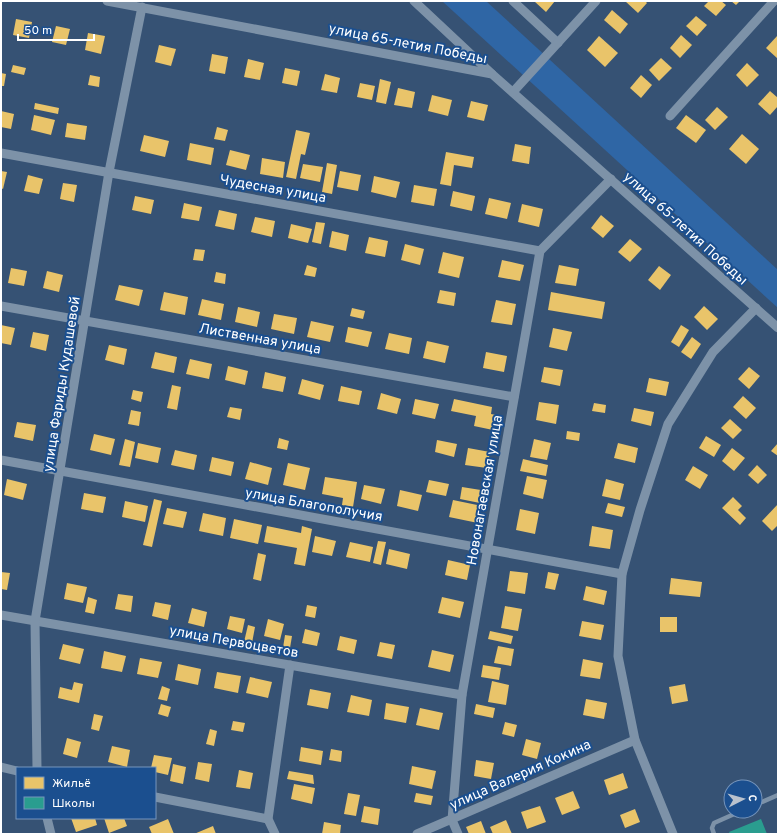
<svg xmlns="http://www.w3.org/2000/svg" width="779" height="835" viewBox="0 0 779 835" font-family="Overpass,sans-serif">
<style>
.green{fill:#2f66a5}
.homes{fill:#e9c46a}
.schools{fill:#2a9d8f}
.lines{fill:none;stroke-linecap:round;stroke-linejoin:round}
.lane{stroke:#7d92a8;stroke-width:4.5}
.street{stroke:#7d92a8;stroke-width:9}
.labels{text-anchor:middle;stroke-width:4;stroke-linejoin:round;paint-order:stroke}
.street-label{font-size:14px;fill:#fff;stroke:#1b4f8f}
</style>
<rect width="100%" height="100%" fill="#365274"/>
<path class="green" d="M442,1H486L778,270V308Z"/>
<g class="homes">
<path d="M534,1H555L546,12Z"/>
<path d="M625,1H645L647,3L638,13Z"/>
<path d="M709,1H721L726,5L716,16L704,6Z"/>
<path d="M731,1H740L736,5Z"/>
<path d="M612,10L628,24L620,34L604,20Z"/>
<path d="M696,16L707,25L697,36L686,26Z"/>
<path d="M16,19L32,22L29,38L13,35Z"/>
<path d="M56,26L70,29L66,45L52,42Z"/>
<path d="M88,33L105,36L101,54L85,50Z"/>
<path d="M681,35L692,45L680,58L670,48Z"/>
<path d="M778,35V59L766,48Z"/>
<path d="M599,36L618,53L605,67L587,50Z"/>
<path d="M159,45L176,49L171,66L155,62Z"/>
<path d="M212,54L228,57L225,74L209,71Z"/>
<path d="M661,58L672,68L659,81L649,70Z"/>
<path d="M248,59L264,63L260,80L244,77Z"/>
<path d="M747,63L759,75L747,87L736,75Z"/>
<path d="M13,65L26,68L24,75L11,72Z"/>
<path d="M285,68L300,71L297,86L282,83Z"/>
<path d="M1,73L6,74L4,86H1Z"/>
<path d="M325,74L340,78L337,93L321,90Z"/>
<path d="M90,75L100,77L99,87L88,85Z"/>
<path d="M641,75L652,85L641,98L630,88Z"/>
<path d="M380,79L391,82L386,104L376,102Z"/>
<path d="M360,83L375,86L372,100L357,97Z"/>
<path d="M398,88L415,92L412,108L394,105Z"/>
<path d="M770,91L778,98V106L770,115L758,104Z"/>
<path d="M432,95L452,100L448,116L428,111Z"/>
<path d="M471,101L488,105L484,121L467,117Z"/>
<path d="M35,103L59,108L58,114L34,109Z"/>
<path d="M717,107L728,117L715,130L705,120Z"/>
<path d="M1,111L14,114L11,129L1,127Z"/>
<path d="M34,115L55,120L51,135L31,130Z"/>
<path d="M686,115L706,130L696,143L676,128Z"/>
<path d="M67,123L87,126L85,140L65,137Z"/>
<path d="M217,127L228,130L225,141L214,139Z"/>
<path d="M296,130L310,133L305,155L301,154L296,179L286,177Z"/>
<path d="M742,134L759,149L746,164L729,149Z"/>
<path d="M144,135L169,141L165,157L140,151Z"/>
<path d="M190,143L214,148L211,165L187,160Z"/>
<path d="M515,144L531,147L529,164L512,161Z"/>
<path d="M230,150L250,155L246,170L226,165Z"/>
<path d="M446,152L474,157L472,168L454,165L451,186L440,184Z"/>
<path d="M262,158L285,162L283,178L260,174Z"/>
<path d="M327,163L337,165L332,194L322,192Z"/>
<path d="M303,164L323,167L320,182L300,178Z"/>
<path d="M1,171L7,172L3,189L1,188Z"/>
<path d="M340,171L361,175L358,191L337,187Z"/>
<path d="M28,175L43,179L39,194L24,191Z"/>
<path d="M374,176L400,182L396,198L371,192Z"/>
<path d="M63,183L77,185L74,202L60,199Z"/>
<path d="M414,185L437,189L434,206L411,202Z"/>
<path d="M453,191L475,196L472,211L450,206Z"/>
<path d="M135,196L154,200L151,214L132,210Z"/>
<path d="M489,198L511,203L507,219L485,214Z"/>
<path d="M184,203L202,207L199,221L181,218Z"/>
<path d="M522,204L543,209L539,227L518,222Z"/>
<path d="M219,210L237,214L234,230L215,226Z"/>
<path d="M601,215L614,226L603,238L591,228Z"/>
<path d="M255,217L275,221L272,237L251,232Z"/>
<path d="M316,222L325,223L321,244L312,242Z"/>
<path d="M291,224L312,229L308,243L288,238Z"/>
<path d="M332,231L349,235L346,251L329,247Z"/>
<path d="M369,237L388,241L385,257L365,253Z"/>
<path d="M630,239L642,249L630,262L618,252Z"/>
<path d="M405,244L424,249L420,265L401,260Z"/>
<path d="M195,249L205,250L203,261L193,260Z"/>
<path d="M443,252L464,257L459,278L438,273Z"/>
<path d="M502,260L524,265L520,281L498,277Z"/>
<path d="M307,265L317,268L315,277L304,275Z"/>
<path d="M559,265L579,269L576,286L555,283Z"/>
<path d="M659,266L671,275L660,290L648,280Z"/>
<path d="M11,268L27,271L24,286L8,283Z"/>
<path d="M47,271L63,275L59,292L43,288Z"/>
<path d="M216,272L226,274L225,284L214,282Z"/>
<path d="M119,285L143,290L139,306L115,300Z"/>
<path d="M440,290L456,293L454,306L437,303Z"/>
<path d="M164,292L188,297L185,315L160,310Z"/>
<path d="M551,292L605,302L602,319L548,310Z"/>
<path d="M202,299L224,304L221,320L198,315Z"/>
<path d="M496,300L516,304L512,325L491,322Z"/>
<path d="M704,306L718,319L707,330L694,317Z"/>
<path d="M238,307L260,312L257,327L235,322Z"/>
<path d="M352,308L365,311L363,319L350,316Z"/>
<path d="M274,314L297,318L294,334L271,329Z"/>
<path d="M311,321L334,326L330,342L307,337Z"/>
<path d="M1,325L15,328L11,345L1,343Z"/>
<path d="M681,325L689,330L679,347L671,342Z"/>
<path d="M348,327L372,332L368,347L345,342Z"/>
<path d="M553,328L572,332L567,351L549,347Z"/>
<path d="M33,332L49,335L46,351L30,347Z"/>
<path d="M389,333L412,338L409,354L385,349Z"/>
<path d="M692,337L701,344L691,359L681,352Z"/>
<path d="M427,341L449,346L445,363L423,358Z"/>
<path d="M109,345L127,349L124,365L105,360Z"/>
<path d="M155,352L177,357L174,373L151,368Z"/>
<path d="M486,352L507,356L504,372L483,368Z"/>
<path d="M190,359L212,364L209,379L186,374Z"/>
<path d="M228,366L248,371L245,385L225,380Z"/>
<path d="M544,367L563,370L560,386L541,382Z"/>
<path d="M749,367L760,376L749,389L738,379Z"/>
<path d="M265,372L286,377L283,392L262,388Z"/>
<path d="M649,378L669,382L666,396L646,392Z"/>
<path d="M302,379L324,385L320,400L298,394Z"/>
<path d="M172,385L181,387L177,410L167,408Z"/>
<path d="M341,386L362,391L359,405L338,401Z"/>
<path d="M133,390L143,392L141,402L131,399Z"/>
<path d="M381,393L401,399L397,414L377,409Z"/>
<path d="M743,396L756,408L746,419L733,407Z"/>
<path d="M415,399L439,404L435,419L412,414Z"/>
<path d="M454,399L492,407L491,414L496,415L493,430L474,426L476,416L451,411Z"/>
<path d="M539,402L559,405L556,424L536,420Z"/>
<path d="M594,403L606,405L605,413L592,411Z"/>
<path d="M230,407L242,409L240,420L227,417Z"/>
<path d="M634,408L654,412L651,426L631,421Z"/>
<path d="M131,410L141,412L139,426L128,424Z"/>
<path d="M730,419L742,430L733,439L721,428Z"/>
<path d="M17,422L36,425L33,441L14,437Z"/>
<path d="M567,431L580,433L579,441L566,439Z"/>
<path d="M94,434L115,439L111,455L90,450Z"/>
<path d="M706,436L721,445L714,457L699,448Z"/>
<path d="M279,438L289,441L287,450L277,448Z"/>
<path d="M125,439L135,442L130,467L119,465Z"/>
<path d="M534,439L551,443L547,460L530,457Z"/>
<path d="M437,440L457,444L454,457L435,452Z"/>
<path d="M138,443L161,448L158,463L135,458Z"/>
<path d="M618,443L638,448L635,463L614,458Z"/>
<path d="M778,443V456L771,451Z"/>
<path d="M468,448L490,452L487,468L465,465Z"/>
<path d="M732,448L745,458L734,471L722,461Z"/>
<path d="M175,450L197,455L194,470L171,465Z"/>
<path d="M212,457L234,462L231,476L209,471Z"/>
<path d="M523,459L548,465L546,476L520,471Z"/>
<path d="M250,462L272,468L268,485L245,479Z"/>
<path d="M288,463L310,468L305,490L283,485Z"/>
<path d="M757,465L767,475L758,484L748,475Z"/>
<path d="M693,466L708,475L700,489L685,480Z"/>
<path d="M527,476L547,480L543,499L523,494Z"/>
<path d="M325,477L357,482L353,507L342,505L343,498L322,494Z"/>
<path d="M7,479L27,484L23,500L4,495Z"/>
<path d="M606,479L624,484L620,500L602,496Z"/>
<path d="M429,480L449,484L446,496L426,492Z"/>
<path d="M364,485L385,489L381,504L361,499Z"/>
<path d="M462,487L487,491L485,504L460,499Z"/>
<path d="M400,490L422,495L418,511L397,506Z"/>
<path d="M84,493L106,497L103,513L81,509Z"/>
<path d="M733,497L742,506L738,510L746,518L740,525L722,508Z"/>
<path d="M154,499L162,501L152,547L143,545Z"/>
<path d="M453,500L482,506L478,523L449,517Z"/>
<path d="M125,501L148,506L145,522L122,517Z"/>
<path d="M608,503L625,507L622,517L605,513Z"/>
<path d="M778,504V525L772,531L762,521Z"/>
<path d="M167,508L187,512L183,528L163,524Z"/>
<path d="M520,509L539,513L535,534L516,530Z"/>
<path d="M203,513L226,518L223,536L199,531Z"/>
<path d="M234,519L262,525L258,544L230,538Z"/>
<path d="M267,526L301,533L302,526L312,529L305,566L294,564L297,548L264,542Z"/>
<path d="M592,526L613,530L610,549L589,546Z"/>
<path d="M315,536L336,541L332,556L312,552Z"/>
<path d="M378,541L386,542L381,565L373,563Z"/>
<path d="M350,542L373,547L370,562L346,557Z"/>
<path d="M389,549L410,554L407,569L386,564Z"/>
<path d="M258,553L266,555L261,581L253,579Z"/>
<path d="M448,560L470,565L467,580L445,575Z"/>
<path d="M510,571L528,573L525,594L507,591Z"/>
<path d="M1,572L10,573L7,590L1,589Z"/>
<path d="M548,572L559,574L555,590L545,588Z"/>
<path d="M671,578L702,582L700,597L669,594Z"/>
<path d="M67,583L87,587L83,603L64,599Z"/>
<path d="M586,586L607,591L604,605L583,600Z"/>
<path d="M118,594L133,596L131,612L115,609Z"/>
<path d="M88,597L97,600L94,614L85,612Z"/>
<path d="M442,597L464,602L460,618L438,613Z"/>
<path d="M155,602L171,605L168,620L152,616Z"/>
<path d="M307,605L317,607L315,618L305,616Z"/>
<path d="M505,606L522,609L518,631L501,628Z"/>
<path d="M192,608L207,612L204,627L188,623Z"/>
<path d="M230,616L245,619L242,633L227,629Z"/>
<rect x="660" y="617" width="17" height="15"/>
<path d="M268,619L284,624L280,640L264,636Z"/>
<path d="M582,621L604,625L601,640L579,636Z"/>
<path d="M248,625L255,627L252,643L244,642Z"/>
<path d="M305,629L320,633L317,646L302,643Z"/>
<path d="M490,631L513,636L511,644L488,639Z"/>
<path d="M285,635L292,636L290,648H283Z"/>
<path d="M340,636L357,640L354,654L337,650Z"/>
<path d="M380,642L395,645L392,659L377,656Z"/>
<path d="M63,644L84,649L80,664L59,659Z"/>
<path d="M498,646L514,649L511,666L494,663Z"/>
<path d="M432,650L454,655L450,672L428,667Z"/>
<path d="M104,651L126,656L122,672L101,668Z"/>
<path d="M140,658L162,662L158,678L137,674Z"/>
<path d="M583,659L603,663L600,679L580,676Z"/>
<path d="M178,664L201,669L198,685L175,680Z"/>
<path d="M483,665L501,668L499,680L481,677Z"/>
<path d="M217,672L241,676L238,693L214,688Z"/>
<path d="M250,677L272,682L268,698L246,693Z"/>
<path d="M492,681L509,685L506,705L488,702Z"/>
<path d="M74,682L83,684L79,703L58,698L60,687L72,690Z"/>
<path d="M685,684L688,701L672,704L669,687Z"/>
<path d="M162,686L170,689L167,701L158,699Z"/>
<path d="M310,689L331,693L328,709L307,705Z"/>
<path d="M351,695L372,700L369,716L347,712Z"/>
<path d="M586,699L607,703L604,719L583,715Z"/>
<path d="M386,703L409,707L406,723L384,719Z"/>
<path d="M161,704L171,707L168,717L158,714Z"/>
<path d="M476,704L495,708L493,718L474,714Z"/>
<path d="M420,708L443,713L439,730L416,725Z"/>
<path d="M94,714L103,716L99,731L91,729Z"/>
<path d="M233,721L245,723L243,732L231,730Z"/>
<path d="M505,722L517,725L514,737L502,734Z"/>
<path d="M210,729L217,731L214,746L206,744Z"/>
<path d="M67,738L81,742L77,758L63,754Z"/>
<path d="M526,739L541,743L537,759L522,755Z"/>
<path d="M112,746L130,750L127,767L108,762Z"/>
<path d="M301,747L323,751L321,765L299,761Z"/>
<path d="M331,749L342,751L341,762L329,760Z"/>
<path d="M154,755L172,758L168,775L155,772V768H151Z"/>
<path d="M476,760L494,763L491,779L474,776Z"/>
<path d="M198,762L212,764L209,782L195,779Z"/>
<path d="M173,764L186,767L183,784L170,781Z"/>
<path d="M412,766L436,771L432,789L409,784Z"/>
<path d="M239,770L253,773L250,789L236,787Z"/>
<path d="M289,771L313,775L314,784L287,779Z"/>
<path d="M623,773L628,788L609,795L604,780Z"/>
<path d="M294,784L315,788L312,804L291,799Z"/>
<path d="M573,791L580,808L562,815L555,798Z"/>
<path d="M348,793L360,795L356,816L344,814Z"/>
<path d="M416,793L433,796L431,805L414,802Z"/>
<path d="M364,806L380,809L378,825L361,822Z"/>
<path d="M540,806L546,822L527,829L521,812Z"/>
<path d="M635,809L640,822L625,828L620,815Z"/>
<path d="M71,818H95L97,825L76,832Z"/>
<path d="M104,818H124L127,826L109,833Z"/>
<path d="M168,819L174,834H152L149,827Z"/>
<path d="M506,820L512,834H493L490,827Z"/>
<path d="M481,821L486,834H469L466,827Z"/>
<path d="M324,822L341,825L340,834H322Z"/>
<path d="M213,826L216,834H194Z"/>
</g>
<path class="schools" d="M761,819L767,834H730L729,832Z"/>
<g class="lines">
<g class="lane">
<path d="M755,805L778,795"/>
<path d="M714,834L712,828L714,823L741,811"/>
</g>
<g class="street">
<path d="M107,1L492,74L778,328"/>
<path d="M414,1L492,74"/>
<path d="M513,1L558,43"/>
<path d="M513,92L596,1"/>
<path d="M670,116L774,1"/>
<path d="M1,153L540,251"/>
<path d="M1,306L514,397"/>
<path d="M1,460L622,574"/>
<path d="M1,615L462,695"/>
<path d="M1,767L17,771"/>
<path d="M37,768L35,621L109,172L142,7"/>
<path d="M155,797L268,819"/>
<path d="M47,818L51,834"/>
<path d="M275,834L268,819L290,665"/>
<path d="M417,834L635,740"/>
<path d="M458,834L452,820L462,695L540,251L611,179"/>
<path d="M673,834L635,740L618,656L622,574L640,510L668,424L713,352L756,308"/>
</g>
</g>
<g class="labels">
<g class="street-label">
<text transform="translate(408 43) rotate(11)" y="5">улица 65-летия Победы</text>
<text transform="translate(273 188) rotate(10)" y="5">Чудесная улица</text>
<text transform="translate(686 228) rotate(42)" y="5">улица 65-летия Победы</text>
<text transform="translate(260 338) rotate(10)" y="5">Лиственная улица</text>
<text transform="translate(61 384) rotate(-81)" y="5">улица Фариды Кудашевой</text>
<text transform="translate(484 490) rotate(-80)" y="5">Новонагаевская улица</text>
<text transform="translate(314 504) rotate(10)" y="5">улица Благополучия</text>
<text transform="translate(234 641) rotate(10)" y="5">улица Первоцветов</text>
<text transform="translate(520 774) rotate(-24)" y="5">улица Валерия Кокина</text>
</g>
</g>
<rect width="779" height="835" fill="none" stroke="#ffffff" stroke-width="4"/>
<rect x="16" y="767" width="140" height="52" fill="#1b4f8f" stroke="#7695bc"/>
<rect x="24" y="777" width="20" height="12" fill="#e9c46a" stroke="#7695bc"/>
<text x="52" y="787" font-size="12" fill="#ffffff">Жильё</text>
<rect x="24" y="797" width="20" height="12" fill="#2a9d8f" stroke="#7695bc"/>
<text x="52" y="807" font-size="12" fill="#ffffff">Школы</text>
<g transform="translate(743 799) rotate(84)"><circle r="19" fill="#1b4f8f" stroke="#7695bc"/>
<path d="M0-3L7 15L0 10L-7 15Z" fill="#b9c2ce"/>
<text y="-6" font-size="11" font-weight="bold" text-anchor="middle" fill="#ffffff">С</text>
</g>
<path d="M18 34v6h76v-6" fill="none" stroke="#ffffff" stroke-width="2"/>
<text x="24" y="34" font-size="12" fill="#ffffff" stroke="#1b4f8f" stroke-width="3" paint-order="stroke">50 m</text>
</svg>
